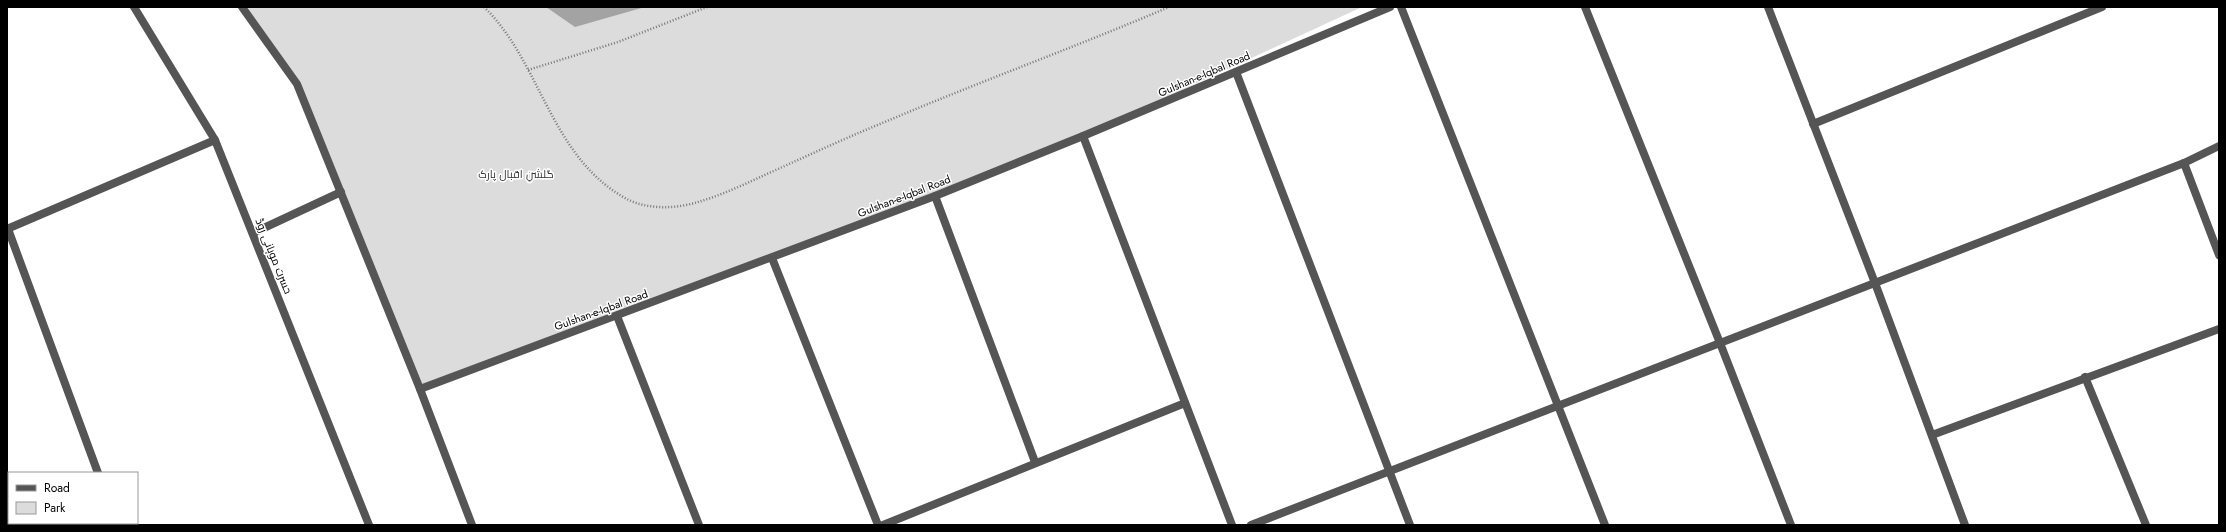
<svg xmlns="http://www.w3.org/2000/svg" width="2226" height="532" viewBox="0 0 2226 532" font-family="Jost,Cairo,sans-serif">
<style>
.green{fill:#dcdcdc}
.water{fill:#a3a3a3}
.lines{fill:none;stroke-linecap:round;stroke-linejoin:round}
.path{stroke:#777;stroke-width:2.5;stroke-dasharray:1 2;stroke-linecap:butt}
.minor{stroke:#555;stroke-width:8}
.tertiary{stroke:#555;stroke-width:8}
.labels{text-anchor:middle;stroke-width:3;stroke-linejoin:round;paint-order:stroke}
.street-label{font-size:11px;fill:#000;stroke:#fff}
.park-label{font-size:11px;fill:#333;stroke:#fff}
</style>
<rect width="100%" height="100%" fill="#fff"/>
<path class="green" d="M242,7H1362L1083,136L420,389L297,84Z"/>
<path class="water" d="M546,7H645L575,27Z"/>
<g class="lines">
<g class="path">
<path d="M484,7C541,62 550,156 625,198C646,210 676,209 698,202C722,195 745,184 767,174C809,155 850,136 892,119C984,80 1078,46 1169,7"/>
<path d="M528,70L618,42L707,7"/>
</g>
<g class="minor">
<path d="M1401,7L1605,525"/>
<path d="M1585,7L1720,343L1791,525"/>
<path d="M1768,7L1875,283L1965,525"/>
<path d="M1236,72L1410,525"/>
<path d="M1813,124L2102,7"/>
<path d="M1083,136L1232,525"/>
<path d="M2184,163L2219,255"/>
<path d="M935,196L1035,462"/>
<path d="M7,229L215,140"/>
<path d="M8,229L98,473"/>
<path d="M772,258L878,525"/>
<path d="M617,316L699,525"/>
<path d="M2085,377L2146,525"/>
<path d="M1932,435L2219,329"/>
<path d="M116,523L117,525"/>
<path d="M883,525L1185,403"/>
<path d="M1251,525L2184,163L2219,146"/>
</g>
<g class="tertiary">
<path d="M134,7L215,140L369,525"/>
<path d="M242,7L297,84L420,389L472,525"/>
<path d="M253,233L341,192"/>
<path d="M420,389L935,196L1083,136L1390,7"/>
</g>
</g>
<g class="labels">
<g class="street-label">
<text transform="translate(1204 74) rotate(-23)" y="4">Gulshan-e-Iqbal Road</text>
<text transform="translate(904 196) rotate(-21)" y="4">Gulshan-e-Iqbal Road</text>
<text transform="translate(274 256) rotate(68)" y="4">حسرت موہانی روڈ</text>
<text transform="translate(601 310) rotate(-20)" y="4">Gulshan-e-Iqbal Road</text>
</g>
<g class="park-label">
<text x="516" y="178">گلشنِ اقبال پارک</text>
</g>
</g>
<rect width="2226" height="532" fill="none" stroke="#000000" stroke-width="16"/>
<rect x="8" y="472" width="130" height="52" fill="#ffffff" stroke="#999999"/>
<rect x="16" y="485" width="20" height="6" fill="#555555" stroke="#999999"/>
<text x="44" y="492" font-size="12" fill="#000000">Road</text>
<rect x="16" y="502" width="20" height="12" fill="#dcdcdc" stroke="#999999"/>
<text x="44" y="512" font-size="12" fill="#000000">Park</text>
</svg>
